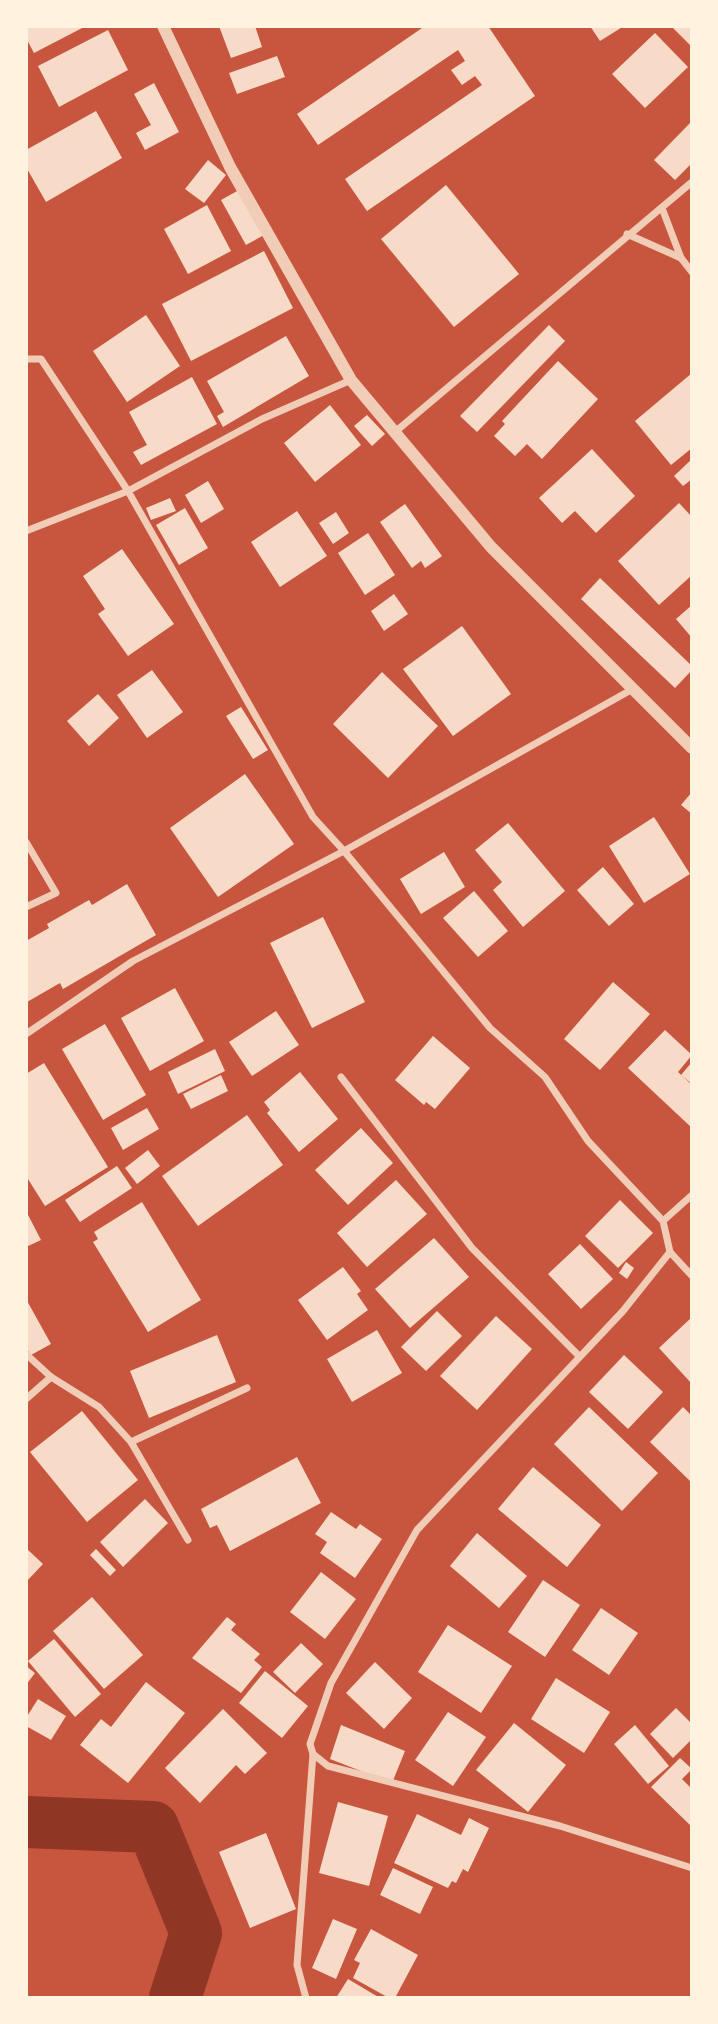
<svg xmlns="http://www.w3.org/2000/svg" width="718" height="2024" viewBox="0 0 718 2024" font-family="'Crimson Pro',serif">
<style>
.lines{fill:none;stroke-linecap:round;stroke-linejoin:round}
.river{stroke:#8f3625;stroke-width:52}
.building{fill:#f7dbc8}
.minor{stroke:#f1ccb7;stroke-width:7}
.tertiary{stroke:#f1ccb7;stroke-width:12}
</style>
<rect width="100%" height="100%" fill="#c8553d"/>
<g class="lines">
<path class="river" d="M26,1822L153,1827L196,1933L175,1998"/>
</g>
<g class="building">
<path d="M26,26H86L34,53L26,38Z"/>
<path d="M219,26H255L262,47L231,58Z"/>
<path d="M425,26H488L535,96L367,211L345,179L482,85L475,76L462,85L451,70L465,61L458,50L318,145L297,114Z"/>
<path d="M590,26H624L600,41Z"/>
<path d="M671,26H692V47Z"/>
<path d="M108,30L128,70L59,107L38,66Z"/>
<path d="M655,33L688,67L645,108L612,74Z"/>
<path d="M277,56L285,77L237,94L229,73Z"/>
<path d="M154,83L179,132L145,150L136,133L151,125L134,94Z"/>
<path d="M96,111L122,158L46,202L26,167V150Z"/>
<path d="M692,121V163L675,180L654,160Z"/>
<path d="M208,160L226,175L204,203L185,189Z"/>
<path d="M446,185L519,274L454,327L381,239Z"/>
<path d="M239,190L264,235L246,245L221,200Z"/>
<path d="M207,205L231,251L188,274L164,229Z"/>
<path d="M264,251L293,308L191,361L162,304Z"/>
<path d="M146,315L180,366L127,402L93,351Z"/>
<path d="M549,325L565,341L477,432L460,416Z"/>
<path d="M286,336L309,376L223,427L217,416L224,412L207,381Z"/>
<path d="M558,361L598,399L542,459L527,444L515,456L494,436L505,424L502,421Z"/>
<path d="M692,373V448L671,465L635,421Z"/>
<path d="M192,377L217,424L141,465L133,452L147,445L129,412Z"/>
<path d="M330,405L361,445L315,482L284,443Z"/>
<path d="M367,415L385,434L372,446L354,426Z"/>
<path d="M592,449L635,496L596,533L575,511L562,523L539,498Z"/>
<path d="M692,459V479L683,486L674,476Z"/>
<path d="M208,481L224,509L201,523L185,495Z"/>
<path d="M170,498L176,511L151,520L146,508Z"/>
<path d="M679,503L692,517V575L659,605L618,561Z"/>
<path d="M405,504L442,556L425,568L421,561L412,568L380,522Z"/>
<path d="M185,508L208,548L179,565L156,525Z"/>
<path d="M297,511L327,556L280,587L251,542Z"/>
<path d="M336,512L349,533L333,544L319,523Z"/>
<path d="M368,533L395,575L365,595L338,553Z"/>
<path d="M122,549L174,624L128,656L98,614L105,609L83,576Z"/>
<path d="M600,578L692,666V670L675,688L581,599Z"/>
<path d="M394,594L408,614L384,631L371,611Z"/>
<path d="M692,605V638L676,619Z"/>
<path d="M462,626L511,694L453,736L403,669Z"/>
<path d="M152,670L183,712L147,738L117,695Z"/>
<path d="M382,672L438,726L388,778L333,724Z"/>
<path d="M98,694L119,718L89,746L67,721Z"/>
<path d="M241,707L268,750L253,759L226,716Z"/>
<path d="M245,774L294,844L218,897L170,828Z"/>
<path d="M692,792V814L681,805Z"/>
<path d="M654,817L690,874L644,903L609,846Z"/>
<path d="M508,823L565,891L523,927L493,890L502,882L475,850Z"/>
<path d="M444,852L465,887L421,914L400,879Z"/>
<path d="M603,867L634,904L609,926L577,890Z"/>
<path d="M127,884L156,935L63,989L60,983L27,1002L26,941L49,928L47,924L89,900L92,905Z"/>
<path d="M474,891L508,931L478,957L443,918Z"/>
<path d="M323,917L365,1002L312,1028L270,943Z"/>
<path d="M613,982L650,1014L600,1070L564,1039Z"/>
<path d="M175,988L204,1041L150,1071L121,1018Z"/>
<path d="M276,1011L299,1045L252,1076L229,1042Z"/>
<path d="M105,1024L146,1095L103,1120L62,1049Z"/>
<path d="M665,1030L692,1055L678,1072L692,1085V1128L628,1068Z"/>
<path d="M433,1036L470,1068L435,1109L426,1102L424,1105L395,1080Z"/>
<path d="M215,1049L225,1071L178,1094L168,1072Z"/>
<path d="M692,1062V1084L681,1075Z"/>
<path d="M44,1063L108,1167L45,1206L26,1176V1074Z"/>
<path d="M300,1072L338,1119L299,1152L267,1113L270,1110L264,1102Z"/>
<path d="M221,1075L228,1091L191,1109L183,1094Z"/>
<path d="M147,1108L159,1129L123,1150L111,1128Z"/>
<path d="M247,1115L283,1165L198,1226L162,1176Z"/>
<path d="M361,1128L393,1163L348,1205L315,1170Z"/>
<path d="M148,1150L160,1166L137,1184L125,1168Z"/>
<path d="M117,1166L132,1188L80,1222L65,1200Z"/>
<path d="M396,1180L427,1214L367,1267L337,1233Z"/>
<path d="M620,1200L653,1233L618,1268L585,1236Z"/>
<path d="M142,1202L201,1300L148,1332L93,1242L98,1239L94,1232Z"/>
<path d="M26,1211L41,1240L26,1247Z"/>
<path d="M434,1238L469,1277L410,1328L375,1289Z"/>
<path d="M580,1244L613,1279L581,1309L548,1274Z"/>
<path d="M626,1262L634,1268L627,1279L619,1273Z"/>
<path d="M343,1267L361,1291L357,1294L368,1310L327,1340L298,1300Z"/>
<path d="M26,1299L51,1344L31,1355L26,1348Z"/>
<path d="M437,1311L462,1336L426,1371L401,1347Z"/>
<path d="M496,1316L532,1349L477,1410L440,1376Z"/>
<path d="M692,1317V1384L659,1348Z"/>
<path d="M377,1330L402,1373L352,1402L327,1359Z"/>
<path d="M217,1335L236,1382L149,1418L130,1371Z"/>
<path d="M624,1355L663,1392L628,1429L589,1392Z"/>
<path d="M589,1407L658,1473L622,1511L554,1444Z"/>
<path d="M683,1407L692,1416L690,1481L650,1442Z"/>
<path d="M82,1411L138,1480L87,1522L30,1452Z"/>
<path d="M297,1457L321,1503L230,1551L217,1525L210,1528L201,1509Z"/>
<path d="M533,1467L601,1525L567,1567L498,1509Z"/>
<path d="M145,1499L168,1523L123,1567L100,1542Z"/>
<path d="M331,1512L356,1529L360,1524L382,1539L355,1578L320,1553L327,1542L315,1534Z"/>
<path d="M477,1533L527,1576L499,1608L450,1566Z"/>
<path d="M26,1548L43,1564L26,1582Z"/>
<path d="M96,1549L116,1570L110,1576L90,1555Z"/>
<path d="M321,1572L356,1599L325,1639L290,1612Z"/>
<path d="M543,1580L580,1605L545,1657L508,1632Z"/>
<path d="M92,1597L143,1655L104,1689L53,1631Z"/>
<path d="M601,1608L638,1633L609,1675L572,1650Z"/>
<path d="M227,1617L236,1624L231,1630L260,1654L254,1660L262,1667L241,1693L192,1658Z"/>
<path d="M448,1625L512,1666L481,1713L418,1672Z"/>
<path d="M54,1639L101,1694L75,1717L28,1661Z"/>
<path d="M301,1643L323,1664L295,1693L273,1672Z"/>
<path d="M375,1662L412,1698L384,1729L346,1693Z"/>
<path d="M26,1666L35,1673L26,1685Z"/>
<path d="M265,1671L308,1706L282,1738L239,1703Z"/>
<path d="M556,1678L610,1712L584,1753L531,1719Z"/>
<path d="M146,1682L185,1713L128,1783L80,1745L101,1719L111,1727Z"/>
<path d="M38,1699L66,1716L51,1740L26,1726V1718Z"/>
<path d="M676,1708L692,1724V1739L673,1758L650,1734Z"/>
<path d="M223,1709L267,1753L245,1774L236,1765L200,1803L165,1768Z"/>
<path d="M448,1712L486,1737L453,1786L415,1760Z"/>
<path d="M514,1723L566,1765L528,1812L476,1770Z"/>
<path d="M341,1725L405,1751L392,1783L330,1759Z"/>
<path d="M635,1725L669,1766L648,1784L614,1744Z"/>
<path d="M680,1758L692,1769L682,1779L692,1789V1827L651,1787Z"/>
<path d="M338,1802L388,1816L369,1886L319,1873Z"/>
<path d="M417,1814L461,1835L469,1818L489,1828L468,1872L463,1869L456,1883L452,1881L448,1888L394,1863Z"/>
<path d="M266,1833L296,1909L250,1928L219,1852Z"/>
<path d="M393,1868L433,1887L420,1914L380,1895Z"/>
<path d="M333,1919L357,1929L336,1979L312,1968Z"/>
<path d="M371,1929L418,1955L395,1998H389L353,1978L360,1963L354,1960Z"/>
<path d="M348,1979L380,1998H336Z"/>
</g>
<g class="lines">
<g class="minor">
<path d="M662,208L681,258L692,272"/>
<path d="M627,234L681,258"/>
<path d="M26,359H41L128,491L313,817L344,851L490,1028L545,1077L588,1141L663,1221"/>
<path d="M395,432L692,182"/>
<path d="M26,531L128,491L262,419L351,380"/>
<path d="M26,842L56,893L26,907"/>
<path d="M26,1034L133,961L344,851L631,690"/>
<path d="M341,1077L472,1248L579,1356"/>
<path d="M692,1195L663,1221L670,1252L692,1276"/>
<path d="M670,1252L623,1311L417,1530L331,1683L310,1744L313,1754L328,1766L560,1826L692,1868"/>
<path d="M26,1354L51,1377L99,1407L131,1442L188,1540"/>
<path d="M26,1399L51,1377"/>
<path d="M131,1442L247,1388"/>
<path d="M306,1998L297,1965L313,1754"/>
</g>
<path class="tertiary" d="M163,26L230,167L351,380L491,547L692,748"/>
</g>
<rect width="718" height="2024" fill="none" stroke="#fff3e0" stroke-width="56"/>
</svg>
